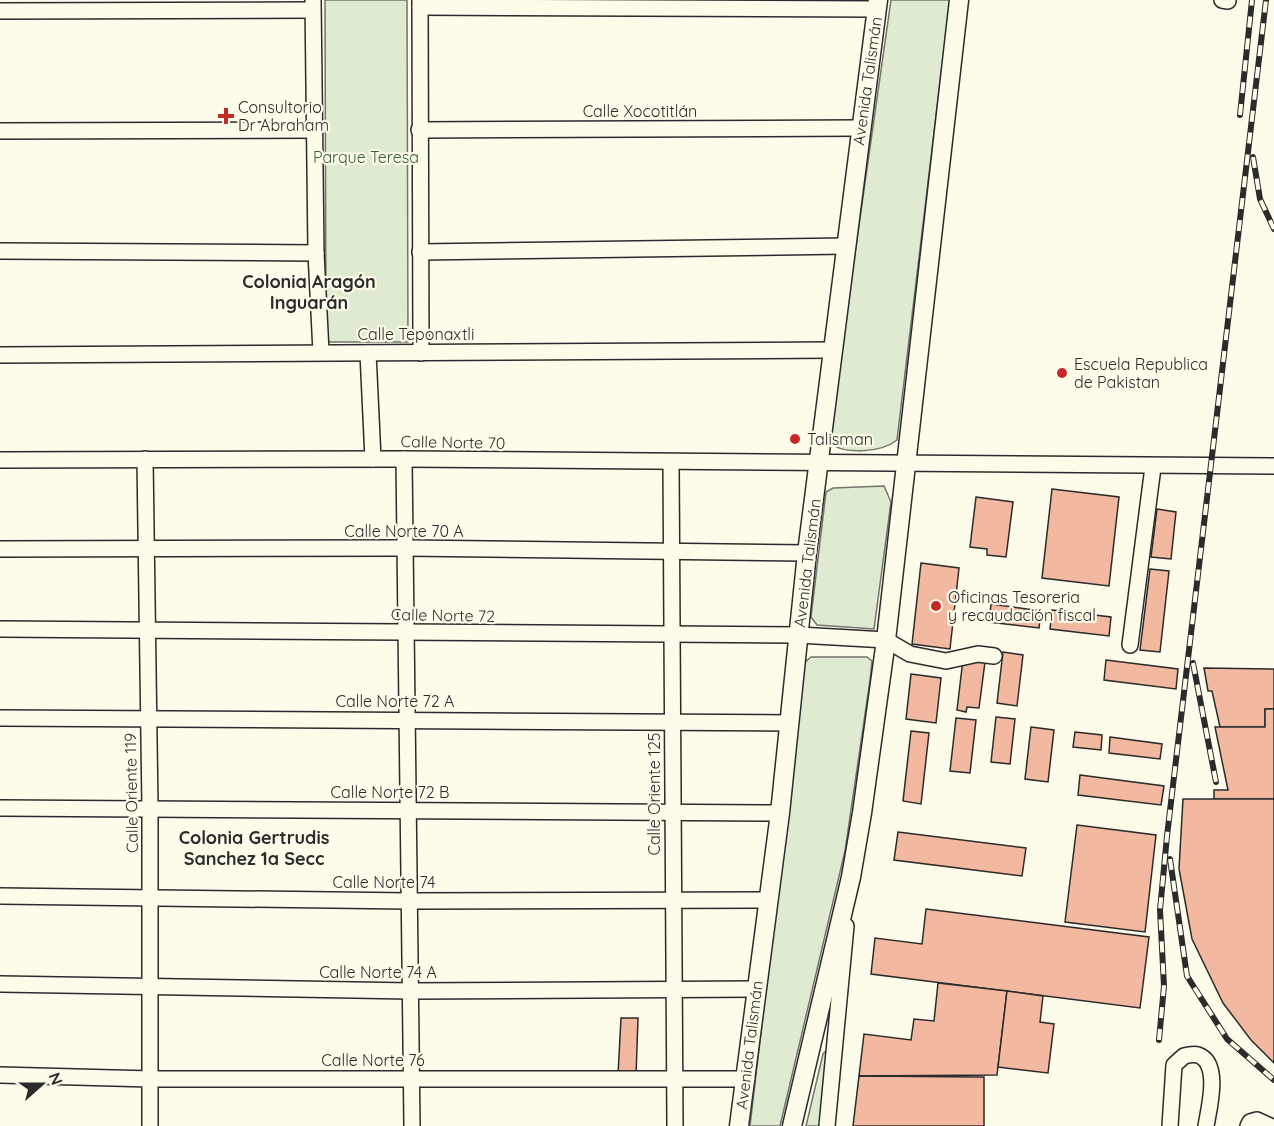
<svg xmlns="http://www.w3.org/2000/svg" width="1274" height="1126" viewBox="0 0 1274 1126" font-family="Quicksand,sans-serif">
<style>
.green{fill:#deebd1;stroke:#74746e;stroke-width:1.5}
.building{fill:#f2b8a0;stroke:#2b2b2b;stroke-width:1.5}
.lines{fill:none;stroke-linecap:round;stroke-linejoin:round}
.minor-casing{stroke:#2b2b2b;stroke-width:18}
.major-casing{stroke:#2b2b2b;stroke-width:21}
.minor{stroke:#fdfbea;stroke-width:15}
.major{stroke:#fdfbea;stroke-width:18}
.rail-casing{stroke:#2b2b2b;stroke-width:6}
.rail{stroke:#fdfbea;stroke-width:4;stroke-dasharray:11;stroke-linecap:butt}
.poi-dot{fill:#c62828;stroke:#fdfbea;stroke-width:2}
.labels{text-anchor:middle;stroke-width:4.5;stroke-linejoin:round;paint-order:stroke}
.street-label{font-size:16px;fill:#2b2b2b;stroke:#fdfbea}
.poi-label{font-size:16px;fill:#2b2b2b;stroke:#fdfbea;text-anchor:start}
.park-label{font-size:16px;fill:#34623c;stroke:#fdfbea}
.neighbourhood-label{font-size:18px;font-weight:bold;fill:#2b2b2b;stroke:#fdfbea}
</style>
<rect width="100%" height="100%" fill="#fdfbea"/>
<g class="green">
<path d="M325,0H407L408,342H326Z"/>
<path d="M891,0H950L897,440C882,452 847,455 831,444L830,429Z"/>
<path d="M884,486L891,502L874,629L817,625L811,617L826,492L833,488Z"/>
<path d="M811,657H867L872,661L870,680L845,851L780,1126H750L804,663Z"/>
<path d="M832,1045L822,1126H806L823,1054Z"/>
</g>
<g class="building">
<path d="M1052,489L1119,497L1109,586L1042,578Z"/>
<path d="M976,497L1013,502L1006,557L987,555V549L970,547Z"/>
<path d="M1157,509L1176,512L1171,559L1151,557Z"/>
<path d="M921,563L959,568L950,649L912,644Z"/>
<path d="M1150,569L1169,571L1160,652L1140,650Z"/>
<path d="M991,604L1041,611L1039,628L989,622Z"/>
<path d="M1052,610L1111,617L1109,636L1050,629Z"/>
<path d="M1003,652L1023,655L1017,706L997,703Z"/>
<path d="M963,659L985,662L979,708L967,707L966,712L957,710Z"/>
<path d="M1106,660L1178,669L1176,689L1104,680Z"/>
<path d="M1204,668L1274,669V709H1265V727H1220L1212,691H1208Z"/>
<path d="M911,674L941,678L936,723L906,719Z"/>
<path d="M1265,709H1274V799H1214V790H1228L1215,727H1265Z"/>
<path d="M996,717L1015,719L1010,764L991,762Z"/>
<path d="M956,718L976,720L970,773L950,771Z"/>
<path d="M1031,727L1054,730L1048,782L1025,779Z"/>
<path d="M911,731L929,733L921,804L903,801Z"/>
<path d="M1075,732L1102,735L1101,750L1073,747Z"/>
<path d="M1110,737L1162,744L1160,759L1109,753Z"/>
<path d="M1080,775L1164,786L1161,805L1078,795Z"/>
<path d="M1183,799H1274V1063L1251,1040L1223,1003L1192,939L1179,869Z"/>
<path d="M1077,825L1156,835L1145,932L1065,922Z"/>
<path d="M898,832L1026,848L1022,876L894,860Z"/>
<path d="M926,909L1149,937L1140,1008L871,974L875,938L922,944Z"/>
<path d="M938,983L1007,991L997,1075L859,1076L864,1034L911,1040L914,1019L934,1021Z"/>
<path d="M1007,991L1043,996L1040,1022L1054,1024L1048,1073L998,1067Z"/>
<path d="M621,1018H638L636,1076L618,1075Z"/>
<path d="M859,1076L984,1077V1126H853Z"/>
</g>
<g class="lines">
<defs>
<g id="minor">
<path d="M313,0L316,253L321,352"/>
<path d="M420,0L421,353"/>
<path d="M1222,0L1228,1"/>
<path d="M420,7L877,9"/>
<path d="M0,11L312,10"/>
<path d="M419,130L860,128"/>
<path d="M0,131L315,130"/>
<path d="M0,251L316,253"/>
<path d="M420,252L846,246"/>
<path d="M368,353L373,459"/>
<path d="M0,355L833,350"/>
<path d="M145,459L150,808V1126"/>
<path d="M404,459L412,1126"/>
<path d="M0,460L404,459L1274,466"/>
<path d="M671,462L675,1126"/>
<path d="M0,549L406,548L807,553"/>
<path d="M0,629L799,635L886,640L910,654L946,661L978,654L994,656"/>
<path d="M1130,645L1153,467"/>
<path d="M0,718L789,723"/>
<path d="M0,808L780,813"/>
<path d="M0,896L409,901L767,900"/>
<path d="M0,984L411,991L756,989"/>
<path d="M0,1075L151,1079H747"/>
<path d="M827,1126L846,926"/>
<path d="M1170,1126L1174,1065L1184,1056C1188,1055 1194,1054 1198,1055C1221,1063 1209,1108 1206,1126"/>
<path d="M1248,1126L1250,1122L1257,1120L1270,1126"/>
</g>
<g id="major">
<path d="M739,1126L780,813L807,553L878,0"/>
<path d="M792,1126L851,877L862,813L886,640L959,0"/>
</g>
</defs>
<use href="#minor" class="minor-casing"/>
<use href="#major" class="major-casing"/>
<use href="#minor" class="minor"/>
<use href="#major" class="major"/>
<defs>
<g id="rail">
<path d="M1240,115L1252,0"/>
<path d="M1253,157L1260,199L1274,229"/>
<path d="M1193,663L1216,782"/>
<path d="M1170,859L1187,976L1227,1039L1274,1080"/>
<path d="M1159,1040L1164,986L1160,910L1167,836L1266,0"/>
</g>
</defs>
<use href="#rail" class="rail-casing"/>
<use href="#rail" class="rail"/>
</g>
<g class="poi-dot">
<path d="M223 107h6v6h6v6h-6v6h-6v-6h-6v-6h6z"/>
<circle cx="1062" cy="373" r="6"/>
<circle cx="795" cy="439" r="6"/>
<circle cx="936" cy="606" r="6"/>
</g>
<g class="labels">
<g class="street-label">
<text transform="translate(867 81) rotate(-82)" y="6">Avenida Talismán</text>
<text x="640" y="117">Calle Xocotitlán</text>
<text x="416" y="340">Calle Teponaxtli</text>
<text transform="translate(453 442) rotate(1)" y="6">Calle Norte 70</text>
<text x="404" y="537">Calle Norte 70 A</text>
<text transform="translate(807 563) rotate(-83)" y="6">Avenida Talismán</text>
<text transform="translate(443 615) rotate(1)" y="6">Calle Norte 72</text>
<text x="395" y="707">Calle Norte 72 A</text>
<text x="390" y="798">Calle Norte 72 B</text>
<text transform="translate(131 793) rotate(-91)" y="6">Calle Oriente 119</text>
<text transform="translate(654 794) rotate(-90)" y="6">Calle Oriente 125</text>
<text x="384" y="888">Calle Norte 74</text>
<text x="378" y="978">Calle Norte 74 A</text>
<text transform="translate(749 1045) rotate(-83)" y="6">Avenida Talismán</text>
<text x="373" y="1066">Calle Norte 76</text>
</g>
<g class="poi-label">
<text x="238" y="113">Consultorio<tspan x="238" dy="18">Dr Abraham</tspan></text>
<text x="1074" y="370">Escuela Republica<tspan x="1074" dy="18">de Pakistan</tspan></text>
<text x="807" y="445">Talisman</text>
<text x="948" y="603">Oficinas Tesoreria<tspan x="948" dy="18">y recaudación fiscal</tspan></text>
</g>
<g class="park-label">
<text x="366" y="163">Parque Teresa</text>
</g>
<g class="neighbourhood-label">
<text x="309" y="288">Colonia Aragón<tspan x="309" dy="21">Inguarán</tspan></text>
<text x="254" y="844">Colonia Gertrudis<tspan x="254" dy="21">Sanchez 1a Secc</tspan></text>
</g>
</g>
<g transform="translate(42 1084) rotate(69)" stroke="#fdfbea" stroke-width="4.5" paint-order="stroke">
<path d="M0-4.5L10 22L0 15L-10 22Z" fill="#2b2b2b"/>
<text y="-9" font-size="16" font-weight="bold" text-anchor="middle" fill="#2b2b2b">N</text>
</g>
</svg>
